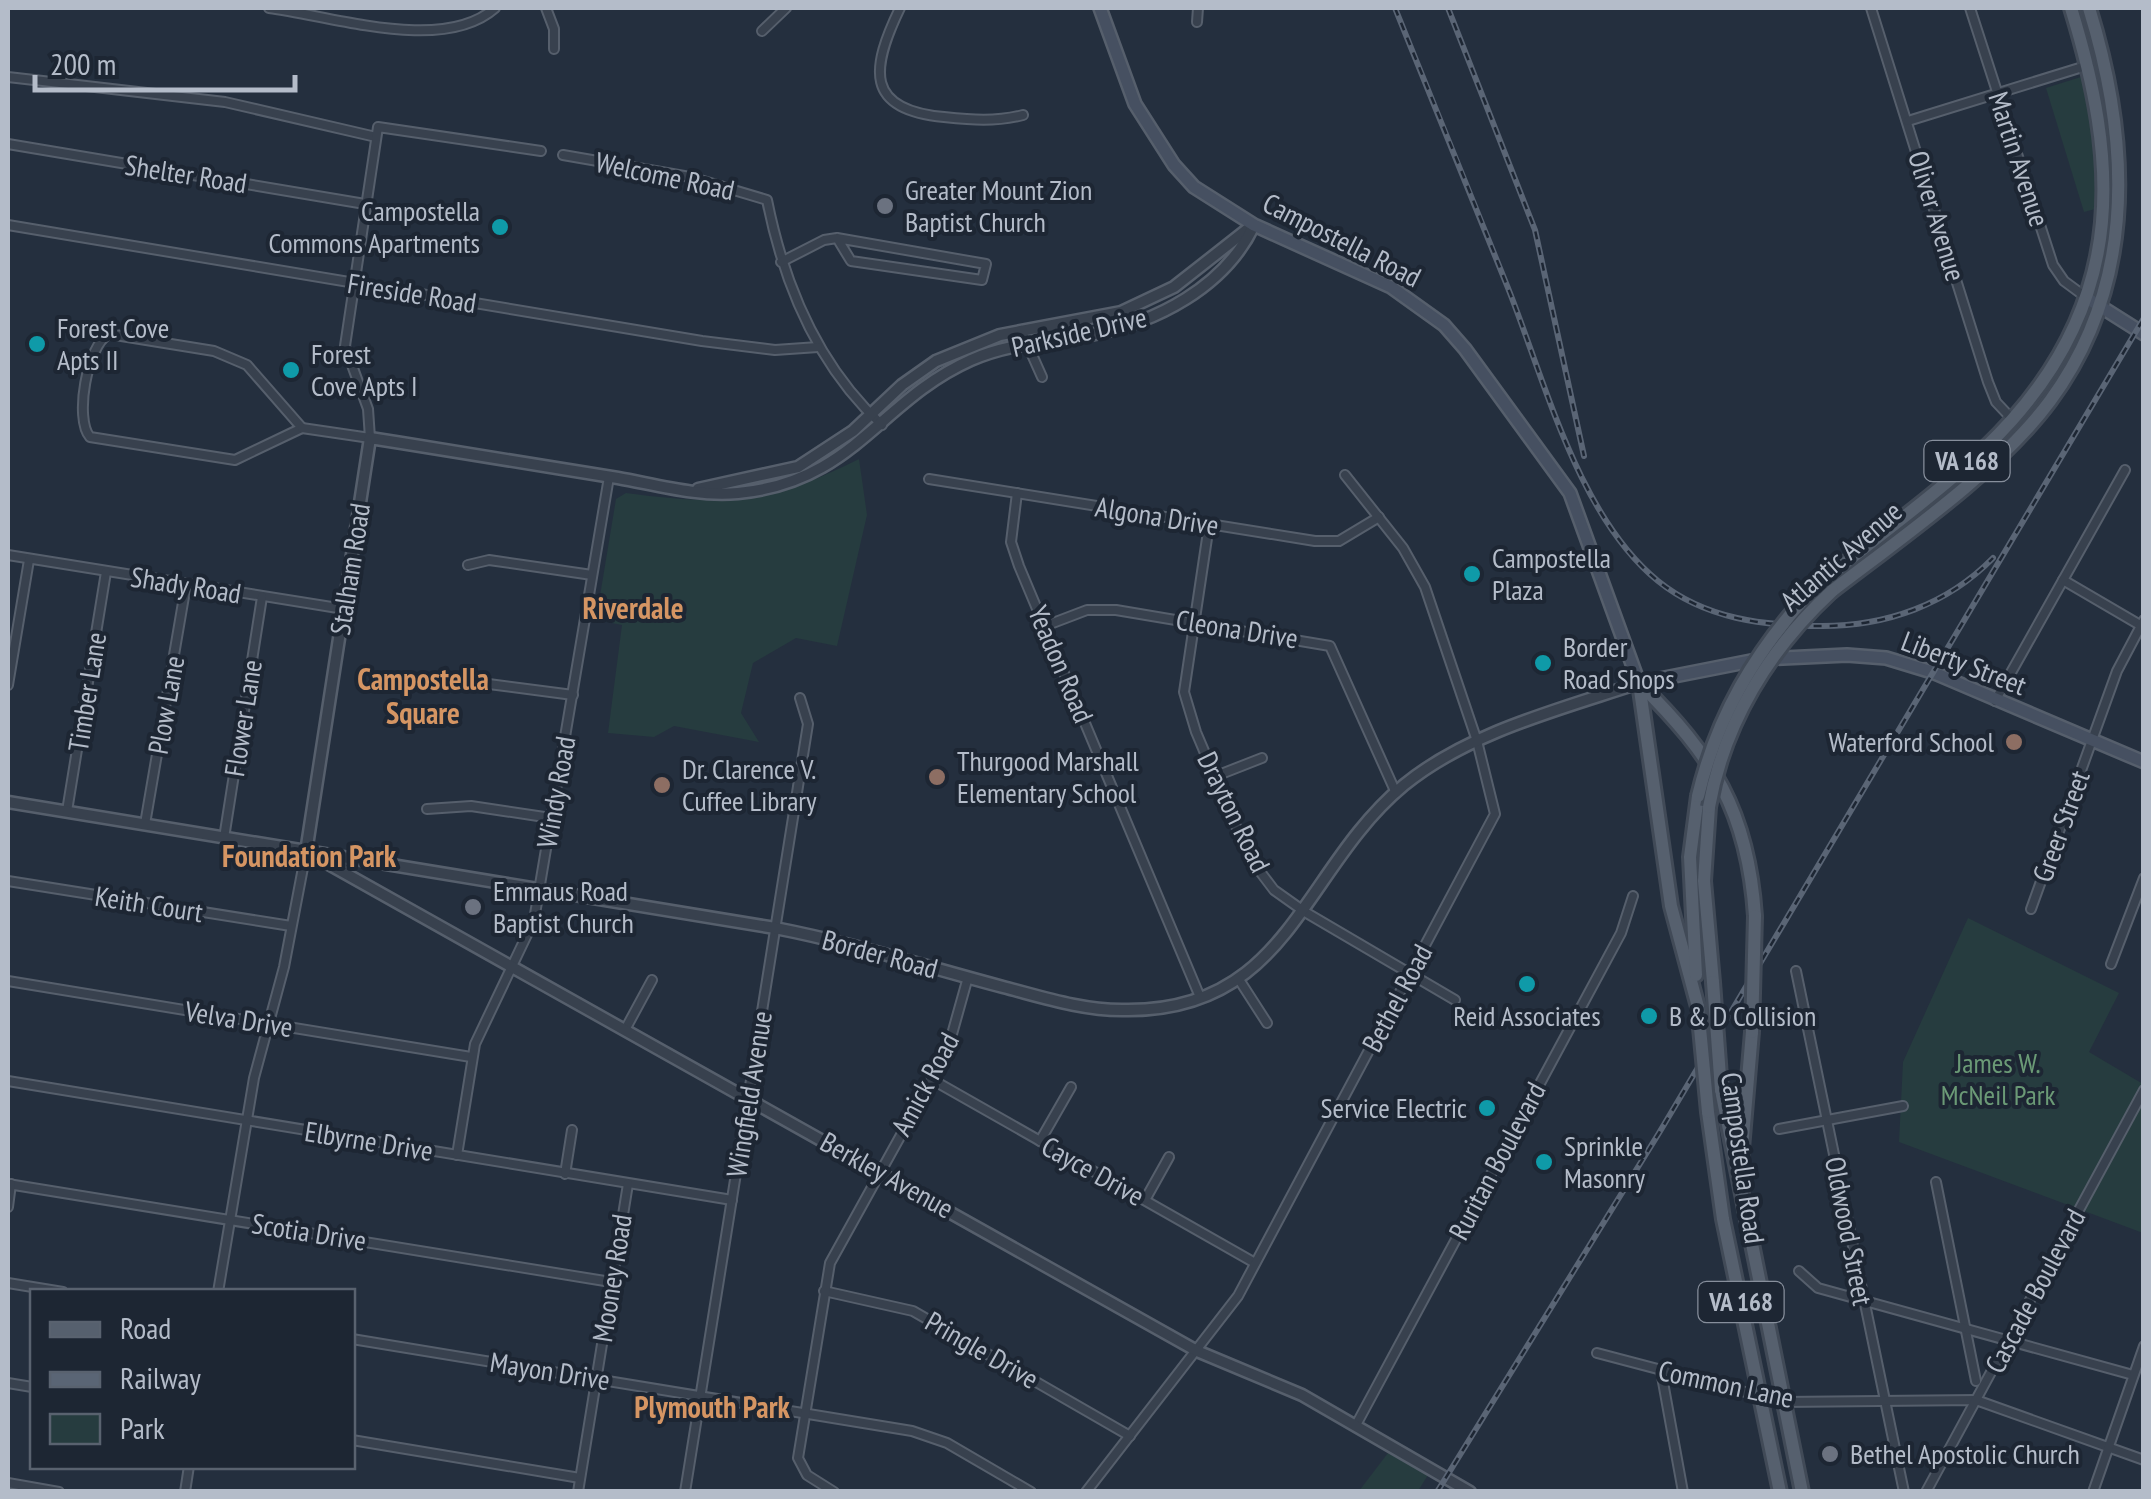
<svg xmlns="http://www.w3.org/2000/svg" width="2151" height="1499" viewBox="0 0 2151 1499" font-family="'PT Sans Narrow',sans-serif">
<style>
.green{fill:#263c3f}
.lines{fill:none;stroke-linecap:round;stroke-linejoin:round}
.minor-casing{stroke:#565f6c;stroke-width:12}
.tertiary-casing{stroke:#565f6c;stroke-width:15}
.secondary-casing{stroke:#565f6c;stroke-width:16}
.primary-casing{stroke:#414a57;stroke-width:18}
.minor{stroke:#38414e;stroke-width:8}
.tertiary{stroke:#38414e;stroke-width:10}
.secondary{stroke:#465061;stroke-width:11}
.primary{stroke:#56606e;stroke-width:12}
.rail-casing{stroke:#5a6575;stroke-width:6}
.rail{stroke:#1d2633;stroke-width:2.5;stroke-dasharray:8;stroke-linecap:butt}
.primary-bridge-casing{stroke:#414a57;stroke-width:18;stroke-linecap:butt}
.primary-bridge{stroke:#56606e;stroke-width:12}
.worship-dot{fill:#6b7280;stroke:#1d2633;stroke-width:4}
.culture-dot{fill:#0f9aa8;stroke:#1d2633;stroke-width:4}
.education-dot{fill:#8d6e63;stroke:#1d2633;stroke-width:4}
.labels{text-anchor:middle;stroke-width:8;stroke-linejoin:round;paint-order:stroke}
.shield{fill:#1d2633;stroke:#878f9c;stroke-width:2.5}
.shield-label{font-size:25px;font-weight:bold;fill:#b4bcc9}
.street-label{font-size:28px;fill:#b4bcc9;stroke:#1d2633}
.poi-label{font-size:28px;fill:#b4bcc9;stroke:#1d2633;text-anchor:start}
.park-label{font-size:28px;fill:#6b9a76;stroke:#1d2633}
.neighbourhood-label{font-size:30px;font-weight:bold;fill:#d59563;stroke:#1d2633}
</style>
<rect width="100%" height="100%" fill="#242f3e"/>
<g class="green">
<path d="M2084,76L2096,154L2095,209L2084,212L2046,88Z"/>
<path d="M859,459L867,515L837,646L796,638L753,663L741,713L759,742L674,726L654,737L608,733L622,625L596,620L616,499L626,493C724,506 770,504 859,459Z"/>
<path d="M1968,918L2119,993L2089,1052L2143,1084V1233L1899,1142L1903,1062Z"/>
<path d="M1388,1453L1428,1475L1418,1491H1359Z"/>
</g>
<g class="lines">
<defs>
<g id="minor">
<path d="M269,8C333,16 443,54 495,8"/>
<path d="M546,8L554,29V49"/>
<path d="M900,8C871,68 864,110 944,117C972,120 995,122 1023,115"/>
<path d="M1871,8L1988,382L1996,402L2012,419"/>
<path d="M1970,8L2053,265L2064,281L2087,298"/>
<path d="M1197,22L1198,8"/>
<path d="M762,31L786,8"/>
<path d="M8,77L225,102L376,137"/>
<path d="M1908,121L2089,65"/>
<path d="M8,144L365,204"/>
<path d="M563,155L690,177L767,200C784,285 817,365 882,425"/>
<path d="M8,225L702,341L775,350L818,347"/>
<path d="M781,262L824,240L837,238L986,264L982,280L851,261L837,238"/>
<path d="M1021,330L1042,377"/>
<path d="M109,334L214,351L247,365L302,428L235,460L90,437C74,419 87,345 109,334Z"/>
<path d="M302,428L370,438L368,409L345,346L378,127L541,151"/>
<path d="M929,479L1315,541H1339L1379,517"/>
<path d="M1017,493L1011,542L1019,566L1200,997"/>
<path d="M1209,525L1184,692L1196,732L1249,857L1274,890L1305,912L1455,1000"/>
<path d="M8,555L344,609"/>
<path d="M468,565L489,560L592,575"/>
<path d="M2063,580L2140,625"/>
<path d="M1045,626L1087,610H1116L1330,646L1396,793"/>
<path d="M8,685L29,560"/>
<path d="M448,687L481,683L573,695"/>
<path d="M1995,701L2125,470"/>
<path d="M1216,776L1262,758"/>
<path d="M427,809L471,806L551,818"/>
<path d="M67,811L106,572"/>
<path d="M145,824L186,585"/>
<path d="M224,838L262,597"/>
<path d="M8,881L291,926"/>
<path d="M2031,909L2117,671L2144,620"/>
<path d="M2111,964L2144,878"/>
<path d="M1796,971L1904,1492"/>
<path d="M1238,978L1267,1023"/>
<path d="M8,981L471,1057"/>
<path d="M626,1028L652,980"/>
<path d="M931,1079L1255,1263"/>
<path d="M8,1081L732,1200"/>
<path d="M1779,1129L1903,1106"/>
<path d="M1040,1141L1071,1087"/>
<path d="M457,1155L475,1044L534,920L609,477"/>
<path d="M565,1174L572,1130"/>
<path d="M1936,1182L1976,1381"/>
<path d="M8,1184L611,1282"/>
<path d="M1145,1200L1169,1157"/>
<path d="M8,1207L11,1184"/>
<path d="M1799,1271L1818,1288L2133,1375"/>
<path d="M8,1283L63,1292"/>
<path d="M824,1291L913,1311L1130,1436"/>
<path d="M218,1292L254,1078L284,967L306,852"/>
<path d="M352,1339L912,1431L947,1443L1031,1492"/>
<path d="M1597,1353L1783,1402L1976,1400L2144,1460"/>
<path d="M1661,1371L1683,1492"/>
<path d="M8,1383L32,1387"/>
<path d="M1356,1425L1621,933L1633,896"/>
<path d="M352,1440L580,1478"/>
<path d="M8,1483L59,1492"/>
<path d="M185,1492L189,1466"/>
<path d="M578,1492L628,1184"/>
<path d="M685,1492L808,724L800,698"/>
<path d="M834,1492L807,1475L798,1458L830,1263L947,1052L968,977"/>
<path d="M1086,1492L1238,1296L1495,814L1477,741L1425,587L1403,548L1345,475"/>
<path d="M1926,1492L2144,1090"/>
<path d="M2093,1492L2144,1346"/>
</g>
<g id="tertiary">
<path d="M698,489L798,467L853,431L902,385L936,361L1000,335L1121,312L1174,287L1253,225"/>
<path d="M8,802L775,928C853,943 927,967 1003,987C1042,997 1081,1010 1122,1010C1289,1014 1301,870 1404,785C1469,732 1561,709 1639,683"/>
<path d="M306,852L370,438C453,451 536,465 618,478C657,485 699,497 738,493C854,482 879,401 971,360C1009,343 1050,342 1090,335C1156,323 1225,287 1254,225"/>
<path d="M316,857L1197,1351L1302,1395L1470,1492"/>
</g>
<g id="secondary">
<path d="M1100,8L1135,104L1174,165L1194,187L1254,225L1391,287L1444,325L1465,349L1570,493L1639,683L1761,659L1847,655L1886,658L1932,672L2144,762"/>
<path d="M2087,298L2144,334"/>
</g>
<g id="primary">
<path d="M1832,591C1901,538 1999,470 2050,401C2137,283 2130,141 2089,8"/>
<path d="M1810,592C1876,535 1954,485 2012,420C2126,292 2118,161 2071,8"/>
<path d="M1639,683L1671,906L1698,1007"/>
<path d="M1639,683C1713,756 1748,811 1755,916"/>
<path d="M1709,807L1704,881L1713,982"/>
<path d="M1696,975L1690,857L1698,796"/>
<path d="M1721,1090L1802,1492"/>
<path d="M1708,1112L1723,1219L1780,1492"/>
<path d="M1740,1172L1752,1032"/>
</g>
</defs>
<use href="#minor" class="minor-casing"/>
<use href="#tertiary" class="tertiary-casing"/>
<use href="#secondary" class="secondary-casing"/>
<use href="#primary" class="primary-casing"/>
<use href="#minor" class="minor"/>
<use href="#tertiary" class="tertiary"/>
<use href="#secondary" class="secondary"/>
<use href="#primary" class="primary"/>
<defs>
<g id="rail">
<path d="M1395,8C1433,101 1471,194 1508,288C1545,381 1578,516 1658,581C1705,619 1764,626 1822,626C1886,626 1947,605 1993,558"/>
<path d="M1448,8L1535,230L1584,456"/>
<path d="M1437,1492L1659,1133L2144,318"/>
</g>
</defs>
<use href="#rail" class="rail-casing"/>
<use href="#rail" class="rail"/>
<defs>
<g id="primary-bridge">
<path d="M1698,796C1717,716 1755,652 1810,592"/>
<path d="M1709,807C1724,723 1769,649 1832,591"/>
<path d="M1713,982L1721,1090"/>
<path d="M1698,1007L1708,1112"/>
<path d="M1752,1032L1755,916"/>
</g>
</defs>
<use href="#primary-bridge" class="primary-bridge-casing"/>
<use href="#primary-bridge" class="primary-bridge"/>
</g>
<g class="worship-dot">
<circle cx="885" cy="206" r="10"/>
<circle cx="473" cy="907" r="10"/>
<circle cx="1830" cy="1454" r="10"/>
</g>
<g class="culture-dot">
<circle cx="500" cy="227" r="10"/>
<circle cx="37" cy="344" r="10"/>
<circle cx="291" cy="370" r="10"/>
<circle cx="1472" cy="574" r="10"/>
<circle cx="1543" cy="663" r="10"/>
<circle cx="1527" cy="984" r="10"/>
<circle cx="1649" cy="1016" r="10"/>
<circle cx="1487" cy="1108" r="10"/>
<circle cx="1544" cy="1162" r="10"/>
</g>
<g class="education-dot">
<circle cx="2014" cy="742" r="10"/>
<circle cx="937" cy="777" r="10"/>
<circle cx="662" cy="785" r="10"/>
</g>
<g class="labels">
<g class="shield">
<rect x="1924.5" y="441" width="85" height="40" rx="8"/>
<rect x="1698.5" y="1282" width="85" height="40" rx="8"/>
</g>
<g class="shield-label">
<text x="1967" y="470">VA 168</text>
<text x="1741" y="1311">VA 168</text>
</g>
<g class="street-label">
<text transform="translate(2019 159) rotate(72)" y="10">Martin Avenue</text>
<text transform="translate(186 174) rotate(9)" y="10">Shelter Road</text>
<text transform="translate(665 176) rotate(12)" y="10">Welcome Road</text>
<text transform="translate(1937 216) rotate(73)" y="10">Oliver Avenue</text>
<text transform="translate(1342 240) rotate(27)" y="10">Campostella Road</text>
<text transform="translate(412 293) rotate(9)" y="10">Fireside Road</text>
<text transform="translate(1079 332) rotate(-13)" y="10">Parkside Drive</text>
<text transform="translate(1157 516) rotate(9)" y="10">Algona Drive</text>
<text transform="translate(1841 556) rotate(-41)" y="10">Atlantic Avenue</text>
<text transform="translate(350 569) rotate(-81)" y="10">Stalham Road</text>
<text transform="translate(186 585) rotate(9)" y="10">Shady Road</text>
<text transform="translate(1237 629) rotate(9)" y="10">Cleona Drive</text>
<text transform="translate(1964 663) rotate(21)" y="10">Liberty Street</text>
<text transform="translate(1061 664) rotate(67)" y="10">Yeadon Road</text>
<text transform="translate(87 692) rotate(-81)" y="10">Timber Lane</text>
<text transform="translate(166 705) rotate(-80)" y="10">Plow Lane</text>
<text transform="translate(243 718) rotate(-81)" y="10">Flower Lane</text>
<text transform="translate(556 792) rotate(-80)" y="10">Windy Road</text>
<text transform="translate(1234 812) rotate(64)" y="10">Drayton Road</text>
<text transform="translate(2061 826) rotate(-70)" y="10">Greer Street</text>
<text transform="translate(149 904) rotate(9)" y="10">Keith Court</text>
<text transform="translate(880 954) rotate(15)" y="10">Border Road</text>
<text transform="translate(1397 998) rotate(-62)" y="10">Bethel Road</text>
<text transform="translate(239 1019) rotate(9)" y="10">Velva Drive</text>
<text transform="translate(925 1084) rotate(-62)" y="10">Amick Road</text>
<text transform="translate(749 1094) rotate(-81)" y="10">Wingfield Avenue</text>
<text transform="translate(369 1141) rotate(9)" y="10">Elbyrne Drive</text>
<text transform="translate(1743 1158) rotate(82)" y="10">Campostella Road</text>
<text transform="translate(1497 1161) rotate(-62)" y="10">Ruritan Boulevard</text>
<text transform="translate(1093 1171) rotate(29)" y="10">Cayce Drive</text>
<text transform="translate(887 1175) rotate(29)" y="10">Berkley Avenue</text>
<text transform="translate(1849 1231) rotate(79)" y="10">Oldwood Street</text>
<text transform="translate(309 1232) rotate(9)" y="10">Scotia Drive</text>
<text transform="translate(612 1278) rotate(-81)" y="10">Mooney Road</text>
<text transform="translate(2035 1291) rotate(-62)" y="10">Cascade Boulevard</text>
<text transform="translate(982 1350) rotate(30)" y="10">Pringle Drive</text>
<text transform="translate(550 1371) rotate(9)" y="10">Mayon Drive</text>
<text transform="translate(1726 1384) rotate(12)" y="10">Common Lane</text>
</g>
<g class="poi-label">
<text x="905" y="200">Greater Mount Zion<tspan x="905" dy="32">Baptist Church</tspan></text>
<text x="480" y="221" text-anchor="end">Campostella<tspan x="480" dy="32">Commons Apartments</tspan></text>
<text x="57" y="338">Forest Cove<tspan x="57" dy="32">Apts II</tspan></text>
<text x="311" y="364">Forest<tspan x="311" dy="32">Cove Apts I</tspan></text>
<text x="1492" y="568">Campostella<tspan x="1492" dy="32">Plaza</tspan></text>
<text x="1563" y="657">Border<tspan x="1563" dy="32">Road Shops</tspan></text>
<text x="1994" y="752" text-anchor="end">Waterford School</text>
<text x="957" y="771">Thurgood Marshall<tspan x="957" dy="32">Elementary School</tspan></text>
<text x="682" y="779">Dr. Clarence V.<tspan x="682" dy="32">Cuffee Library</tspan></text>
<text x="493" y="901">Emmaus Road<tspan x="493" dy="32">Baptist Church</tspan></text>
<text x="1527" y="1026" text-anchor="middle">Reid Associates</text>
<text x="1669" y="1026">B &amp; D Collision</text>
<text x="1467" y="1118" text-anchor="end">Service Electric</text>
<text x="1564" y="1156">Sprinkle<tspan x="1564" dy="32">Masonry</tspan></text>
<text x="1850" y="1464">Bethel Apostolic Church</text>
</g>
<g class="park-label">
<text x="1998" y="1073">James W.<tspan x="1998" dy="32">McNeil Park</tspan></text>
</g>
<g class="neighbourhood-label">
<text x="633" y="619">Riverdale</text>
<text x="423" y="690">Campostella<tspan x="423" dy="34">Square</tspan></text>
<text x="309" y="867">Foundation Park</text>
<text x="712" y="1418">Plymouth Park</text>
</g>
</g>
<rect width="2151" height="1499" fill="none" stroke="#b4bcc9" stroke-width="20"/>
<rect x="30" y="1289" width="325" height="180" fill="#1d2633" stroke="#59626f" stroke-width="2.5"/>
<rect x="50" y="1322" width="50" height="15" fill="#56606e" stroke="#59626f" stroke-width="2.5"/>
<text x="120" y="1339" font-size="30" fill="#b4bcc9">Road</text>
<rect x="50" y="1372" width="50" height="15" fill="#5a6575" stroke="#59626f" stroke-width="2.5"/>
<text x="120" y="1389" font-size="30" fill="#b4bcc9">Railway</text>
<rect x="50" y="1414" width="50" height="30" fill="#263c3f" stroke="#59626f" stroke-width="2.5"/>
<text x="120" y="1439" font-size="30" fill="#b4bcc9">Park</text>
<path d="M35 75v15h260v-15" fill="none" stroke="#b4bcc9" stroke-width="5"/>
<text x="50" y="75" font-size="30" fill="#b4bcc9" stroke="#1d2633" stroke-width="8" paint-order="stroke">200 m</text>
</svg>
